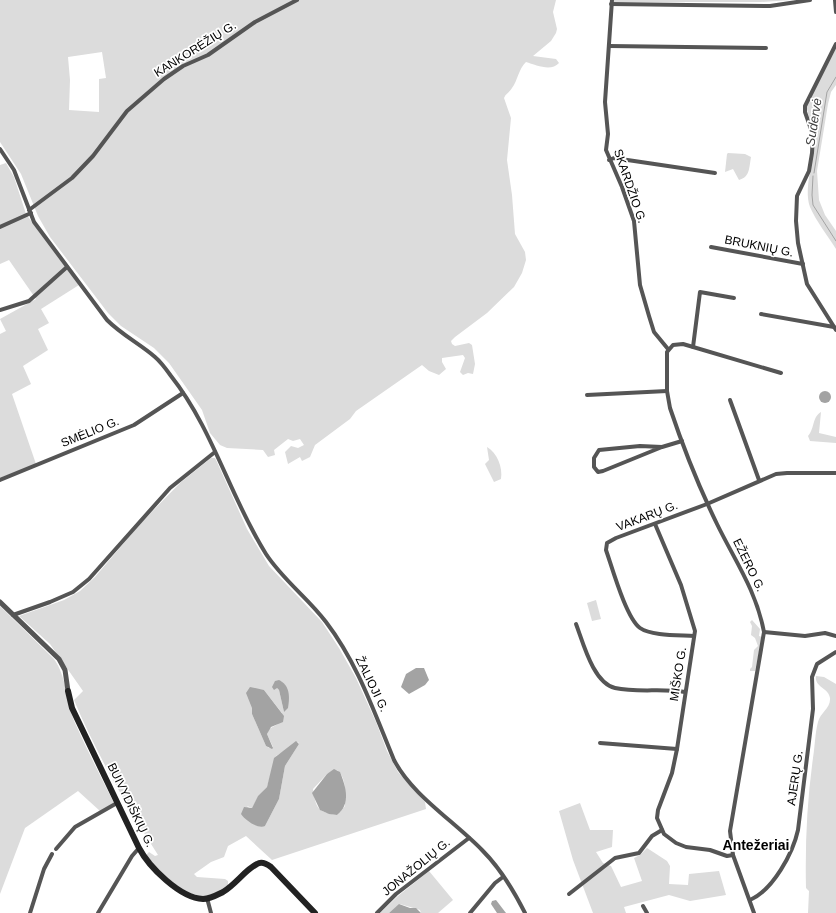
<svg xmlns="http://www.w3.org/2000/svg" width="836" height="913" viewBox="0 0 836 913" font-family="Arial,sans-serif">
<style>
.green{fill:#dcdcdc;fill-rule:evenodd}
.water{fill:#a3a3a3}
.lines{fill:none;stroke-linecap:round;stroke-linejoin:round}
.stream{stroke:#a3a3a3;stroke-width:1}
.minor{stroke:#555;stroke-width:4}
.tertiary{stroke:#555;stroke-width:5}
.secondary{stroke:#222;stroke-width:6}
.labels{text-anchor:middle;stroke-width:3.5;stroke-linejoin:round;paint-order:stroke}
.street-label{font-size:12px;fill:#000;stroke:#fff}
.water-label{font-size:13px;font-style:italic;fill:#444;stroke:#fff}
.quarter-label{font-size:14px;font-weight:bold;fill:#000;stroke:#fff}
</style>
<rect width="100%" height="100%" fill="#fff"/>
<g class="green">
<path d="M0,0H556L553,12L557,29L556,33L551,41L533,56L556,59L559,63C551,72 536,65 526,62C518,70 518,80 512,88C509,93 506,93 504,98L511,118L507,160L512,195L515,234L525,252L526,260L522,273L514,287L487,313L455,337L451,341L452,344L455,346L469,343L472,345L475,364L473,374L468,373L463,375L460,372L465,358L463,355L442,358V362L446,369L439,375L429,371L422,365L356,411L350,419L315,445L310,457L302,461L300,457L288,464L285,452L291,446L298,448L304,445L300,439L293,441L288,439L274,450L275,455L268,457L263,450L227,448L220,445L210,433L202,410L195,400L169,363L154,348L121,326L108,313L50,237L38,216L21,174L0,142ZM102,52L106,78L99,79V112L69,110L70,80L68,57Z"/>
<path d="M614,0H792L760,2H614Z"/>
<path d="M836,48V85L831,92L828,104L817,171L819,200L825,215L836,231V249C828,236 816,221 810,207C803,187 815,158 815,137C815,125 806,116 807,105Z"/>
<path d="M728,153L745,154L751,157C749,168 750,177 739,180L733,169L725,172L727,154Z"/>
<path d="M6,163L14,177L26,214L79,285L41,309L49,323L38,329L48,350L23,366L31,384L12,394L36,464L0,478V334L6,331L0,319L36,299L9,260L0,264V165Z"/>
<path d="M821,412L819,433L836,437V443L810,441L808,436C815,428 812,417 821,412Z"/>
<path d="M487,447C497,453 503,467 501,479L494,482L485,464L489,460Z"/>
<path d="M211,458H215L217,462L247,529L269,566L322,622L339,648L356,678L376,722L387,751L398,772L425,802L426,809L272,860L246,836L228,846L224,857L211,862L194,874L197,877L225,879L228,881V886C223,889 217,894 211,895C187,902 160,871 146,855L149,852L155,856L158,855C126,805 97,755 74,700L83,691L50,644L19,616L64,600L80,591L95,577L140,524L180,483ZM281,681L285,685L284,712L279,690L277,688ZM252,689L264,690L282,713L278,724L269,729L267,734L273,747L269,748L266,746L252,714ZM298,742L299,744L285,766L279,799L265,826L247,806L252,808L258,797L267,787L276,756ZM337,770C347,777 345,795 345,806L337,815C317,812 316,808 313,789L327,774Z"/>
<path d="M596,600L601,619L592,621L587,603Z"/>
<path d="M0,606L54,659C67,677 66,702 75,723C87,750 101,777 114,803L100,811L78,791L25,828L0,894Z"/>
<path d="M752,620L760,629L759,636L762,637L755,671H750V669L752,667L754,650L758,646L755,638L751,635L752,626L750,622Z"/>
<path d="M816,676L824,677L836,684V913H808L809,891L806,888C805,844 807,801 813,758C815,746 815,733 818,722C820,713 831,708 830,698C829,688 814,687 816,676Z"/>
<path d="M580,803L590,830H613L612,847L596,852L603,863L611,866L621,887L642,881L634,858L640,855L647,848L667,861L670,866L669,884L688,885L689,874L719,871L726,895L690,901L669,895L624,907L626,913H593L573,860L559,811Z"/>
<path d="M429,871L453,900L438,913H421L420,910L400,904L389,913H380L398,896Z"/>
</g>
<g class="water">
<circle cx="825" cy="397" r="6"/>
<path d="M416,668H424L429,680L425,685L409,694L401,687L406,674Z"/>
<path d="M279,680C290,685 290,697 288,708L284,712L279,690L277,688L274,690L272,687L275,681Z"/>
<path d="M250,687L264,690L284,716L283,722L271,727L267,734L273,748L272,749L266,746L252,714V708L246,693Z"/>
<path d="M296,741L299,744L285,766L279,799L265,826C258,829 246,821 241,814L244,807L252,808L258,796L267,787L274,758Z"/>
<path d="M334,769L340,772C346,787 351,804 337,815L329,814L320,810L312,793L327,774Z"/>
<path d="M496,900L506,913H497L491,904L492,901Z"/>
<path d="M399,904L410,908H416L421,913H389Z"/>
</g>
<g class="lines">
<g class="stream">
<path d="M814,173L827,92L836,77"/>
<path d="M813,176L812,195L813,205L836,241"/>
</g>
<g class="minor">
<path d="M612,0L605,102L608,134L606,150L622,187L634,221L640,285L649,316L654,332L668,349"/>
<path d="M835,0L836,12"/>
<path d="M611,4L770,6L810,0"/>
<path d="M836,44L805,106V112L813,135L812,153L809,171L797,196L796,221L798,243L807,284L836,330"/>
<path d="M609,46L766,48"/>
<path d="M0,149L14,170L34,222L107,320C122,335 140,344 155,357C161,362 166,369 171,376C213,429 230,497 266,554C283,580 308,598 326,622C358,664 374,712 394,760C412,795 454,821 482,850C499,867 514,891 525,913"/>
<path d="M609,160L614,158L715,173"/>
<path d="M29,210L72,178L93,156L127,111L164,79L183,66L208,55L255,22L297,0"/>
<path d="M0,227L31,213"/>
<path d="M711,247L803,264"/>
<path d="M0,310L29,301L67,267"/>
<path d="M761,314L834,327"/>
<path d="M693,347L700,292L734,298"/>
<path d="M587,395L667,391"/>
<path d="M730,400L759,480"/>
<path d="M662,447L603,471L598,472L594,467V458L599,450L640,446L662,447L682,441"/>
<path d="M0,480L134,425L183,393"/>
<path d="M655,524L681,585L695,631L677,749L672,773L658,810L657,818L664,834L676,843L686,847L710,850L727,856L733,855"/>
<path d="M13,615L50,602L73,592L89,579L170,488L215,452"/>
<path d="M576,624C583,642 593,683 615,688C638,693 662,688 685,692"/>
<path d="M764,632L805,636L825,633L836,636"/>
<path d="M694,636C680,635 651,636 640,628C626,618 612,567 606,550L607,543L616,538L707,504L776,474L787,473H836"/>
<path d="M600,743L677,749"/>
<path d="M56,849L75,827L117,803"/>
<path d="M569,894L615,858L639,853L652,836L662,830"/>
<path d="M207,898L211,913"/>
<path d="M750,900C773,890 793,853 798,830L813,709L812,677L817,664L836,652"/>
<path d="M643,906L647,913"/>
<path d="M30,913L44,869L52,854"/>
<path d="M98,913L132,856L139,848"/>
<path d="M377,913L396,894L469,838"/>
<path d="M470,913L495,883L503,877"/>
<path d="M754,913L733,855L730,831L764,632C756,590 735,561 717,524C699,487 683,447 670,408L667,391V352L673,345L683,344L781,373"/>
</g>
<path class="tertiary" d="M0,602L59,659L65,670L68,691"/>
<path class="secondary" d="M68,691L72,708L139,848C149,867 180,898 203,899C210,899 217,895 223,892C236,884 245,870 257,864C262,861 267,864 271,867L315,913"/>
</g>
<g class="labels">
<g class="street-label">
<text transform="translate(195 49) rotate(-32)" y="4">KANKORĖŽIŲ G.</text>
<text transform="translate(630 186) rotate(71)" y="4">SKARDŽIO G.</text>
<text transform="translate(759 246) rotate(11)" y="4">BRUKNIŲ G.</text>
<text transform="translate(90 432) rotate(-22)" y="4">SMĖLIO G.</text>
<text transform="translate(647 516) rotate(-21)" y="4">VAKARŲ G.</text>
<text transform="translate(749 565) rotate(64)" y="4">EŽERO G.</text>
<text transform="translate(678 674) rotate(-81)" y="4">MIŠKO G.</text>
<text transform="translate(372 684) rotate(64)" y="4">ŽALIOJI G.</text>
<text transform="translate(795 778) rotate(-82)" y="4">AJERŲ G.</text>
<text transform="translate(131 805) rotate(64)" y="4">BUIVYDIŠKIŲ G.</text>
<text transform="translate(416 867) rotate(-39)" y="4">JONAŽOLIŲ G.</text>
</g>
<g class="water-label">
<text transform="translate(813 122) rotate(-81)" y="5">Sudervė</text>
</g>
<g class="quarter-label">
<text x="756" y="850">Antežeriai</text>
</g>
</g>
</svg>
